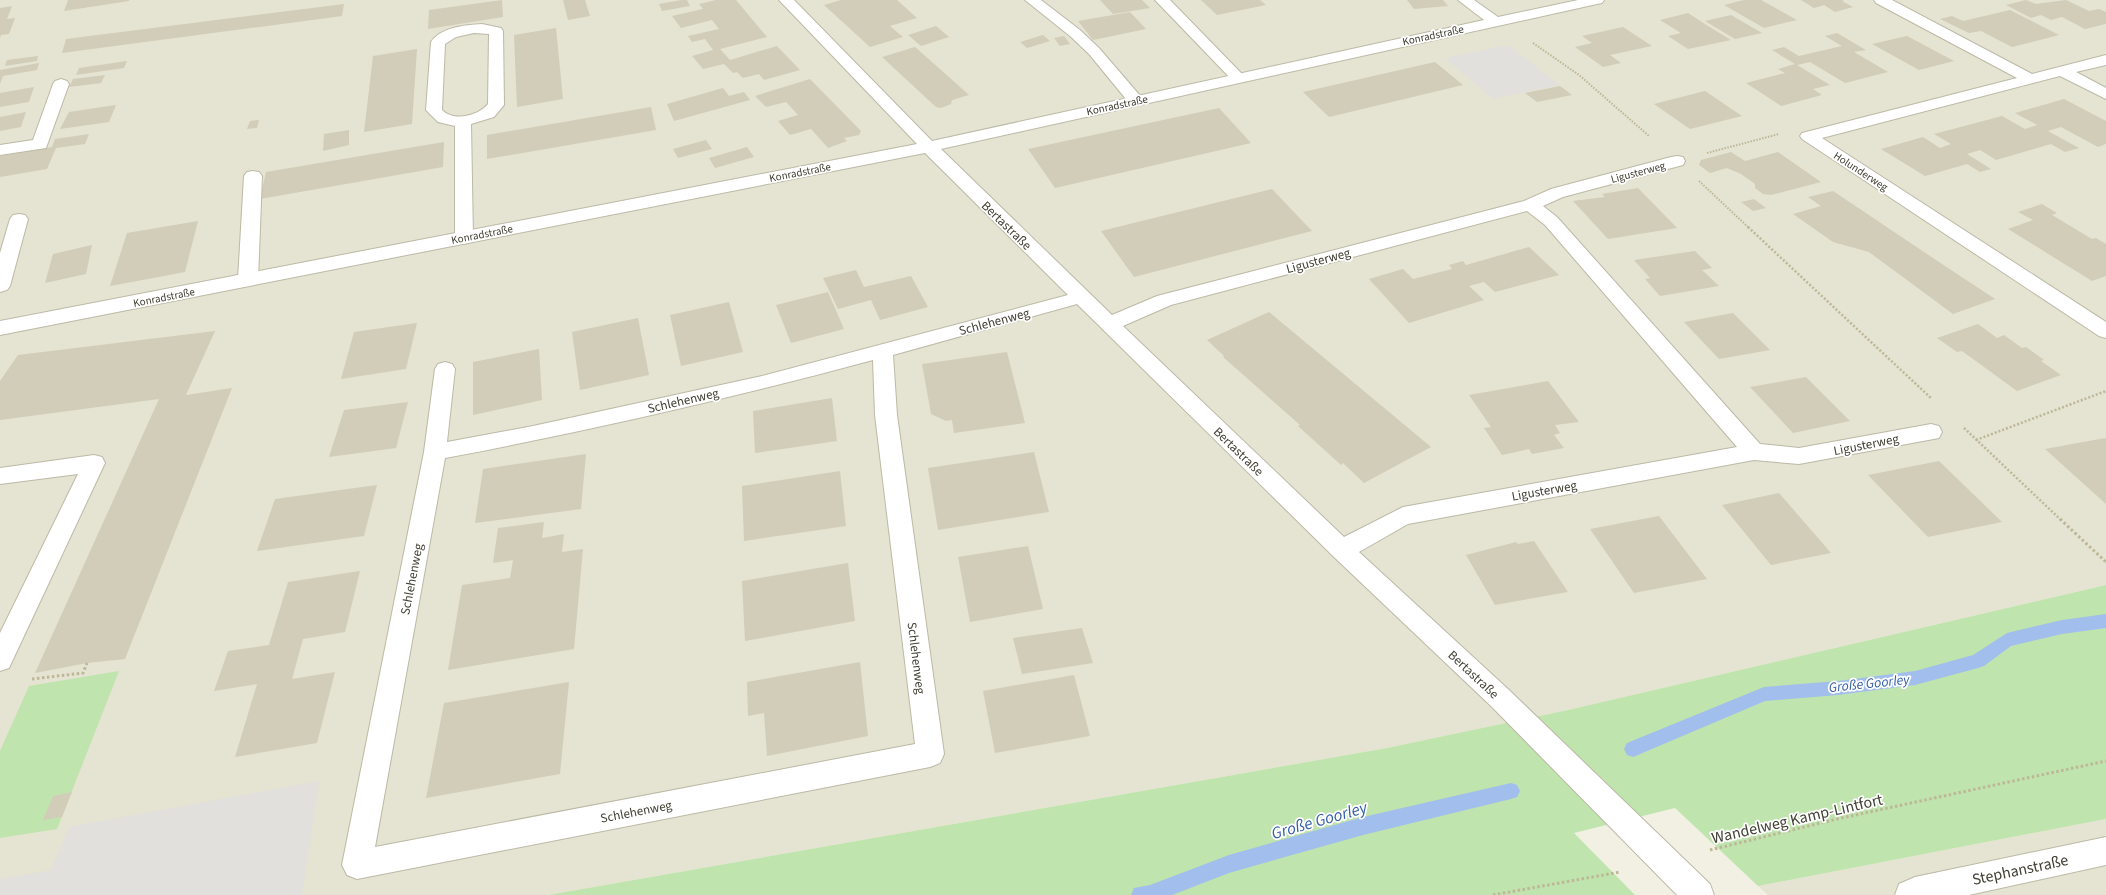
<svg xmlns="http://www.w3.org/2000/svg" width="2106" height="895" viewBox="0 0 2106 895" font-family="'Source Sans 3',sans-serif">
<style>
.residential{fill:#e5e3d1}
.green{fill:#c0e4ad}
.parking{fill:#e1e0dc}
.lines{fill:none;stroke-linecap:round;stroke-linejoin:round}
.stream{fill:#a1beed;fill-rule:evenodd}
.building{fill:#d2cdb9}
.lane-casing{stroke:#bcb9a6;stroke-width:2}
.street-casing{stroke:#bcb9a6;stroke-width:2}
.path-far2{stroke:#bdb798;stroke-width:2;stroke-dasharray:1.5 1.5;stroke-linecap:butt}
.path-far1{stroke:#bdb798;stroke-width:2.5;stroke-dasharray:2 2;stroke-linecap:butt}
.path{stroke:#bdb798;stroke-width:3;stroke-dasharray:2.5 2.5;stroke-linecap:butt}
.lane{fill:#fff;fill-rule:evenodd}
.street{fill:#fff;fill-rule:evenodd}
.labels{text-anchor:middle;stroke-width:3.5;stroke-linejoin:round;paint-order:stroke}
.far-street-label{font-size:11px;fill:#424034;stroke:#fff}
.street-label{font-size:13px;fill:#424034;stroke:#fff}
.water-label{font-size:14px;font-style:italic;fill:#325fa9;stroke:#fff}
.near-street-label{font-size:16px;fill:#424034;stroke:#fff}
.near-water-label{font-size:17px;font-style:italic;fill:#325fa9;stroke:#fff}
</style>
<rect width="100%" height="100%" fill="#f1f0e3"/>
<g class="residential">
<path d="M0,0H2106V585L1568,710L1387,748L548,895H0Z"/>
<path d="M2106,819V895H1768L1758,886Z"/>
</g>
<g class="green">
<path d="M2106,585V819L1758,886L1675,808L1574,833L1635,895H548L1387,748L1568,710Z"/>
<path d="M119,671L57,829L0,838V751L29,686Z"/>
</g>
<g class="parking">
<path d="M1508,45L1559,85L1493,99L1445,58Z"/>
<path d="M319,781L302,895H0V879L51,870L69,827Z"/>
</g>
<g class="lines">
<g class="stream">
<path d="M2106,614V628L2062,634L2011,646L1984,666L1978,668L1915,685L1838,695L1765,701L1633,757L1627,755L1624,749L1627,743L1764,687L1838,681L1915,671L1973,655L2007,633L2062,620Z"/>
<path d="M1511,783L1517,785L1520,791L1517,797L1511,799L1363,835L1229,873L1172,895H1131L1134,888L1150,885L1229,855L1363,817Z"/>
</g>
</g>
<g class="building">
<path d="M68,0H129V1L64,11Z"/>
<path d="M502,0L503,17L428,29L429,10Z"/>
<path d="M563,0H585L590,16L568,20Z"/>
<path d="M681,0H687L690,6L662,11L659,4Z"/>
<path d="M716,0H736L767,37L720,49L730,60L777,46L800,70L764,80L759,74L743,78L737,72L733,73L724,64L703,69L692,56L713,50L705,39L692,42L688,36L719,29L712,20L681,28L672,16L703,9L699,4Z"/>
<path d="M841,0H897L917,18L890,26L903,37L870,47L824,5Z"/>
<path d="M1100,0H1142L1150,8L1113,14Z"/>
<path d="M1201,0H1260L1266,5L1217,15Z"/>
<path d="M1407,0H1443L1448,6L1414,9Z"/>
<path d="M1744,0H1761L1797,20L1764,28L1724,5Z"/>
<path d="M1801,0H1844L1842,1L1853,7L1835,12L1824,5L1814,8Z"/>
<path d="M2026,0L2036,4L2066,0L2089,11L2099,9L2106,12V24L2085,29L2062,17L2051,20L2041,15L2031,18L2006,5Z"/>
<path d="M344,4L342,16L62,53L66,39Z"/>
<path d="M12,6L7,19L15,18L9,34L1,35L0,38V8Z"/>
<path d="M2010,10L2059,35L2012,47L1981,31L1969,33L1940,19L1952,16L1963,21Z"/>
<path d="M1130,12L1146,29L1093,40L1078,21Z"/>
<path d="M1688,13L1708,26L1731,40L1688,49L1668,36L1681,33L1660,20Z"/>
<path d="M1731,15L1762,33L1735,39L1705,21Z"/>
<path d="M936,26L949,37L921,46L908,35Z"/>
<path d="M1623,27L1652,46L1610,55L1621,63L1603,67L1575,47L1592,43L1582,36Z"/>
<path d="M556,28L563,99L517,107L514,35Z"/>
<path d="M1837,33L1866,50L1854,52L1888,72L1845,83L1810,62L1797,65L1830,85L1813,89L1822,95L1781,106L1746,83L1785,73L1778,69L1795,64L1772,50L1784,47L1799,56L1842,46L1825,36Z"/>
<path d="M1043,35L1050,41L1027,48L1020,42Z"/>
<path d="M1064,36L1070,44L1060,46L1054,38Z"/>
<path d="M1907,36L1954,61L1919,70L1872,44Z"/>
<path d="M915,47L941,70L969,95L952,100L951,104L941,108L936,107L882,57Z"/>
<path d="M417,49L412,124L364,132L373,56Z"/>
<path d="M38,56L37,61L5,66L7,60Z"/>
<path d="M127,61L124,68L76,75L79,68Z"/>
<path d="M1435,62L1463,85L1329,117L1303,92Z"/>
<path d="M39,63L37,70L3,76L0,84V70Z"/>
<path d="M105,75L101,83L69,87L73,79Z"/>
<path d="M810,79L861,131L859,135L844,138L847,141L828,148L811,129L790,135L778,121L798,115L786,102L766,107L755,96Z"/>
<path d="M1560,86L1572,95L1537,102L1525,93Z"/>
<path d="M34,87L29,102L0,107V93Z"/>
<path d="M723,88L729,96L744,92L750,100L674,121L667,104Z"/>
<path d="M1705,91L1742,116L1690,129L1654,104Z"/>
<path d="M2064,99L2106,121V144L2098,147L2061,127L2048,131L2079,148L2065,152L2051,144L1996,160L1980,150L1967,154L1991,169L1980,172L1967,164L1925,176L1881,149L1923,137L1940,148L1951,144L1934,134L2002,116L2025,129L2037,125L2015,113Z"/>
<path d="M116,105L109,122L60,129L69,112Z"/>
<path d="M651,107L656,130L487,159V135Z"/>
<path d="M1219,108L1251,143L1055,188L1028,149Z"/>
<path d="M26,112L21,127L0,131V117Z"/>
<path d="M259,120L257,128L247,129L250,121Z"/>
<path d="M349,130V145L323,151L324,134Z"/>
<path d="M89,134L85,144L56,148L47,169L0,177V156L52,147L55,139Z"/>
<path d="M706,140L712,149L678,158L673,149Z"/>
<path d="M444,142L443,167L260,199L266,172Z"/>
<path d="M747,147L754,157L715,168L709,158Z"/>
<path d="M1731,152L1745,161L1778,152L1821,182L1771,195L1763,194L1755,188V184L1741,174L1727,168L1710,173L1699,165L1701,160Z"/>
<path d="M1638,188L1677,228L1608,239L1573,201L1605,197L1602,194Z"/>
<path d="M1272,189L1312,231L1134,277L1101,231Z"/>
<path d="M1833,191L1936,260L1995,299L1953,314L1869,252L1833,242L1793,214L1821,206L1808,197Z"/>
<path d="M1754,199L1766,208L1753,211L1741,202Z"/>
<path d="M2042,204L2057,213L2052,215L2092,239L2096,238L2106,244V276L2092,281L2008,229L2033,220L2018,212Z"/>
<path d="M198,221L185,272L110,286L127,233Z"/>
<path d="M92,245L86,274L45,283L53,254Z"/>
<path d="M1529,247L1559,275L1495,292L1484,282L1469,286L1484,300L1409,323L1369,279L1403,269L1413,279L1452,269L1449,265L1463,261L1466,265Z"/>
<path d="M1695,251L1712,268L1702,270L1719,286L1660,296L1645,279L1650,278L1634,260Z"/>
<path d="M856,270L864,287L911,276L928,307L880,320L871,300L838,309L823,278Z"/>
<path d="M828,292L844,329L791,343L776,305Z"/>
<path d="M729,302L743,352L681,366L670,315Z"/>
<path d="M1269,312L1431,447L1364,483L1343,463L1341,465L1298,426L1300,425L1223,357L1224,356L1207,340Z"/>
<path d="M1733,313L1770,350L1719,359L1684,322Z"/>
<path d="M638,318L649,375L580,390L572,332Z"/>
<path d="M417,323L406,369L341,379L354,332Z"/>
<path d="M1978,324L1997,338L2004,335L2022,348L2026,347L2044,360L2041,361L2061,375L2017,391L1962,351L1957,352L1937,338Z"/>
<path d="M215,331L186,395L232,388L125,659L87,663L35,673L159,399L0,420V381L18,355Z"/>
<path d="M539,349L542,400L473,415V362Z"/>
<path d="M1007,352L1025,423L954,433L952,420L946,421L931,414L922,364Z"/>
<path d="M1806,377L1850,421L1793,433L1750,387Z"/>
<path d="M1548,381L1579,422L1555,425L1560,433L1554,435L1564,448L1532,454L1529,449L1502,455L1484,428L1491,427L1469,395Z"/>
<path d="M832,398L837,441L755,453L753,411Z"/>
<path d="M408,402L396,448L329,457L344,410Z"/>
<path d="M2105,438L2106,439V504L2045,449Z"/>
<path d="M1034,452L1049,512L938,530L928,468Z"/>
<path d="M586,454L581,509L475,523L483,469Z"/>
<path d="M1939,461L2002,522L1928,537L1868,475Z"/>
<path d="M840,471L846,526L744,541L742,486Z"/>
<path d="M377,485L364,536L257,551L275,499Z"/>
<path d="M1779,493L1831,553L1771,565L1722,505Z"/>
<path d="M1659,516L1707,579L1634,593L1590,529Z"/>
<path d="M544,522L542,538L564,534L562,552L583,549L574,649L448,670L462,585L510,578L513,560L493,563L498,528Z"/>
<path d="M1534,541L1568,592L1495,605L1466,555L1516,542L1518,544Z"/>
<path d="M1028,546L1043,609L970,622L958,557Z"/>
<path d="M848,563L855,621L745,641L742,581Z"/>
<path d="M360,571L345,632L303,639L292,679L335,672L317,743L235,757L257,684L214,691L228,651L269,645L288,582Z"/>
<path d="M1082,628L1093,663L1022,674L1013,638Z"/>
<path d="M860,662L868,736L767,756L764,713L748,716L747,682Z"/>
<path d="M1074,675L1090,736L995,753L983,691Z"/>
<path d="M569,682L560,774L426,798L444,703Z"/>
<path d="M72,792L62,817L43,820L53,796Z"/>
</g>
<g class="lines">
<defs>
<g id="lane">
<path d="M1025,0H1041L1080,30L1099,48L1142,98L1144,101L1142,104H1130L1089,54L1070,36Z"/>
<path d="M1155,0H1170L1243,75L1246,78L1243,81H1233Z"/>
<path d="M482,24L501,28L503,31L504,105L494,117L471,124L473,238L470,242L464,244L458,242L455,238V126L438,122L426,110L431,42C441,27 465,25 482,24ZM474,33L489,34L488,104C478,116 454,122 442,110L445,44L456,37Z"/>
<path d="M61,79L67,81L69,84L46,148L0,155V145L33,140L53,84L55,81Z"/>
<path d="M253,171L259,172L262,176L258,280L255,284L248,286L241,284L238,280L244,176L247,172Z"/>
<path d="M19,214L25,215L28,219L10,286L7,290L0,292V253L10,219L13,215Z"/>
<path d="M94,455L102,457L105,463L9,668L0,671V633L78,474L0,484V468Z"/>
</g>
<g id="street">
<path d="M779,0H794L932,141L1484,20L1458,0H1474L1498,17L1578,0H1604L1602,3L1597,4L941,149L1112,315L1157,296L1524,201L1551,189L1671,157L1677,156L1683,157L1685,161L1683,165L1563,197L1543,206L1557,217L1760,444L1799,448L1931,424L1939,426L1942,432L1939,438L1799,464L1754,460L1408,524L1359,552L1509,690L1710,884L1714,895H1677L1491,706L1334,557L1077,304L893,355L897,415L944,754L940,763L930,767L357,879L347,875L342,865L424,452L435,369L438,364L445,362L452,364L455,369L447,442L533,426L762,376L1068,295L925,153L0,335V321L917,144ZM1527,211L1545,225L1737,447L1403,507L1344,537L1123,326L1171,305ZM873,360L875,415L915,744L375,847L445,458C589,431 732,398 873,360Z"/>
<path d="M1874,0H1892L2032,74L2106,55V65L2076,72L2106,88V99L2060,76L1822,138L2106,322V338L2099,336L1802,139L1800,136L1802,133L2017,78L1876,3Z"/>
<path d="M2106,837V865L1969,895H1895L1899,884L1915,877Z"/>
</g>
</defs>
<use href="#lane" class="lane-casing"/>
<use href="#street" class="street-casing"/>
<g class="path-far2">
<path d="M1533,43L1579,75L1649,136"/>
<path d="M1707,153L1779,134"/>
<path d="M1699,181L1749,228"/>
</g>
<g class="path-far1">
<path d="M1748,227L1932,399"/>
<path d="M1964,428L2061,520"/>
<path d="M1976,440L2106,391"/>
</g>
<g class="path">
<path d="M2060,519L2106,562"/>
<path d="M32,679L83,673L87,663"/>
<path d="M1710,850L1837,819L2106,761"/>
<path d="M1493,895L1620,872"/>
</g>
<use href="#lane" class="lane"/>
<use href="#street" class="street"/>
</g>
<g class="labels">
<g class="far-street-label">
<text transform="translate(1433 35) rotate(-12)" y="4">Konradstraße</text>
<text transform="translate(1117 105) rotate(-12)" y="4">Konradstraße</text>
<text transform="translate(1861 171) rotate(33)" y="4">Holunderweg</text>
<text transform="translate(800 172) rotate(-11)" y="4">Konradstraße</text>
<text transform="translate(1638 172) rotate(-15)" y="4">Ligusterweg</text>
<text transform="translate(482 234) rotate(-11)" y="4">Konradstraße</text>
<text transform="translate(164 297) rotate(-11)" y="4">Konradstraße</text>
</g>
<g class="street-label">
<text transform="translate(1007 225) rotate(44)" y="5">Bertastraße</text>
<text transform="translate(1318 260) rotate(-15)" y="5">Ligusterweg</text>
<text transform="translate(994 321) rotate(-15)" y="5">Schlehenweg</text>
<text transform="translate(683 400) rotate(-13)" y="5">Schlehenweg</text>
<text transform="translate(1866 444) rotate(-11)" y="5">Ligusterweg</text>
<text transform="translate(1239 451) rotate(44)" y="5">Bertastraße</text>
<text transform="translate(1544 490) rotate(-10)" y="5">Ligusterweg</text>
<text transform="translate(411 579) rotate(-79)" y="5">Schlehenweg</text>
<text transform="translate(917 658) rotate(83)" y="5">Schlehenweg</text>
<text transform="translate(1474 674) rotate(43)" y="5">Bertastraße</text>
<text transform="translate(636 811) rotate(-11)" y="5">Schlehenweg</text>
</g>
<g class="water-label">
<text transform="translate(1869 683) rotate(-6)" y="5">Große Goorley</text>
</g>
<g class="near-street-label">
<text transform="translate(1797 818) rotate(-13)" y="6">Wandelweg Kamp-Lintfort</text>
<text transform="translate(2020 869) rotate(-12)" y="6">Stephanstraße</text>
</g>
<g class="near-water-label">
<text transform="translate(1319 820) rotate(-16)" y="6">Große Goorley</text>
</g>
</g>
</svg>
